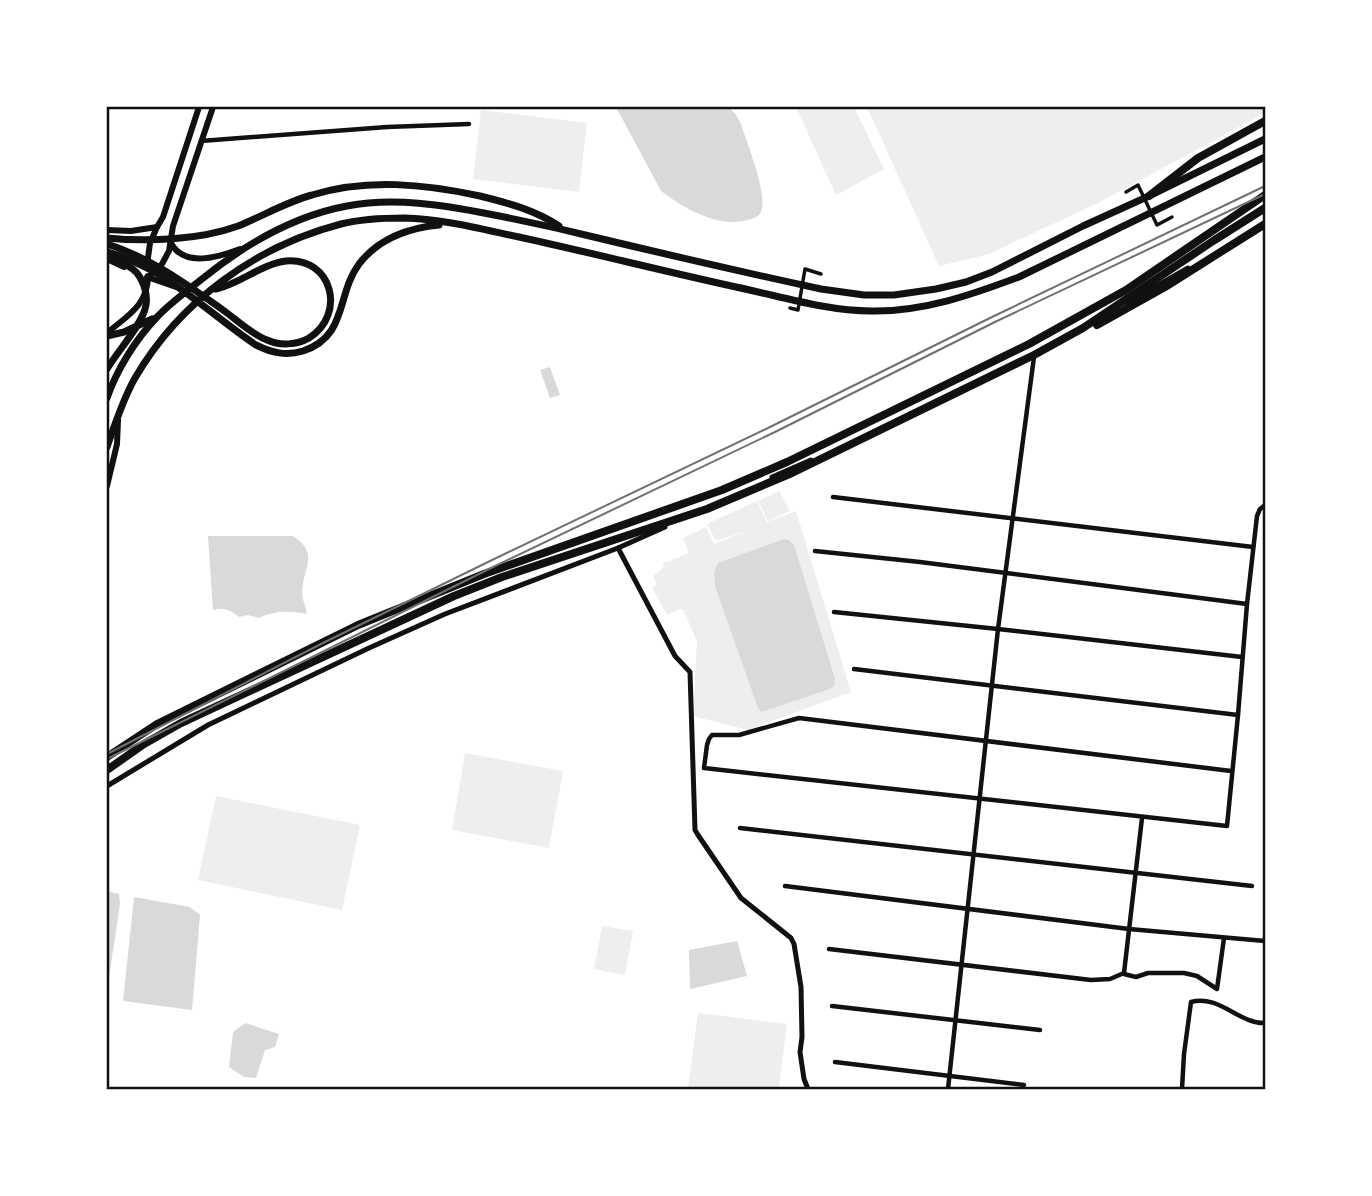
<svg xmlns="http://www.w3.org/2000/svg" width="1372" height="1196" viewBox="0 0 1372 1196" font-family="'Fira Sans',sans-serif">
<style>
.green{fill:#eee}
.water{fill:#d9d9d9}
.lines{fill:none;stroke-linecap:round;stroke-linejoin:round}
.pedestrian{stroke:#111;stroke-width:3.5}
.minor{stroke:#111;stroke-width:4.5}
.tertiary{stroke:#111;stroke-width:5}
.secondary{stroke:#111;stroke-width:6}
.trunk{stroke:#111;stroke-width:7}
.motorway{stroke:#111;stroke-width:8}
.tram{stroke:#707070;stroke-width:2}
.rail{stroke:#707070;stroke-width:2}
.neatline{fill:none;stroke:#111;stroke-width:2.5}
</style>
<rect width="100%" height="100%" fill="#fff"/>
<g class="green">
<path d="M796,107H854L884,169L836,195Z"/>
<path d="M867,107H1265V113L1098,203L989,254L939,266Z"/>
<path d="M481,110L587,123L579,192L473,179Z"/>
<path d="M779,491L790,511L768,521L758,501Z"/>
<path d="M757,501L767,522L796,511L851,692L748,730L693,716L697,641L683,610L681,609L667,615L652,588L657,585L653,576L664,567L662,564L689,553L683,538L706,527L714,544L748,530L716,541L707,524Z"/>
<path d="M465,753L563,771L549,848L452,830Z"/>
<path d="M216,796L360,825L342,910L198,880Z"/>
<path d="M602,926L633,931L625,975L594,969Z"/>
<path d="M698,1013L787,1024L779,1089H688Z"/>
</g>
<g class="water">
<path d="M616,107H729L736,115L741,124C747,143 766,190 762,208C761,215 757,217 751,219C721,230 685,209 661,191Z"/>
<path d="M550,367L560,395L550,398L540,370Z"/>
<path d="M208,536H293C320,554 303,567 302,592C302,599 306,607 307,614C289,611 276,610 259,618L248,615L239,617C230,610 224,607 213,610Z"/>
<path d="M784,539L789,540L794,545L835,679L834,686L827,690L761,712L758,708L715,586L714,572L718,563Z"/>
<path d="M107,891L119,894L120,904L107,991Z"/>
<path d="M134,897L190,907L200,915L192,1010L123,1001Z"/>
<path d="M737,941L747,976L690,989L689,950Z"/>
<path d="M245,1023L279,1034L275,1047L265,1050L256,1078L244,1077L229,1067L233,1032Z"/>
</g>
<g class="lines">
<g class="pedestrian">
<path d="M1126,192L1138,185L1157,225L1172,217"/>
<path d="M790,308L798,310L805,269L821,274"/>
</g>
<g class="minor">
<path d="M201,141L387,127L469,124"/>
<path d="M833,497L1253,547"/>
<path d="M815,551L920,562L1247,604"/>
<path d="M834,612L998,629L1242,657"/>
<path d="M854,669L1238,715"/>
<path d="M1231,771L799,718L739,735H712L709,739L707,745L704,768L1227,826L1238,715L1247,604L1257,516L1260,509L1265,505"/>
<path d="M740,828L1252,886"/>
<path d="M785,886L1129,929L1265,941"/>
<path d="M829,949L1091,980L1110,979L1124,973"/>
<path d="M1124,973L1142,818"/>
<path d="M1124,974L1136,977L1148,973H1184L1197,976L1217,989L1224,938"/>
<path d="M832,1006L1040,1030"/>
<path d="M835,1062L1024,1085"/>
<path d="M948,1089L998,629L1034,357"/>
<path d="M1182,1089L1184,1054L1191,1002C1219,994 1239,1024 1265,1023"/>
</g>
<g class="tertiary">
<path d="M1127,303L1188,268"/>
<path d="M772,477L811,460"/>
<path d="M618,548L675,656L690,672L695,830L698,835L741,898L791,938L794,944L801,987L802,1037L800,1052L804,1079L808,1089"/>
<path d="M107,786L208,725L369,648L445,614L618,548L665,527"/>
</g>
<g class="secondary">
<path d="M107,230L131,231L157,227L163,217L199,107"/>
<path d="M171,243C184,268 219,257 240,249"/>
<path d="M107,259L124,267"/>
<path d="M147,265L150,243L157,227"/>
<path d="M147,277L176,287"/>
<path d="M148,278L162,264L169,251L173,226L213,107"/>
<path d="M107,333C127,316 148,305 148,276"/>
<path d="M107,486L117,444L118,420"/>
</g>
<g class="trunk">
<path d="M107,238C147,242 200,240 238,226C263,216 286,202 312,195C367,178 425,184 480,196C508,203 535,210 559,226"/>
<path d="M107,244C151,258 186,284 223,310C237,320 251,334 267,340C280,346 297,345 309,338C347,314 332,257 286,261C261,264 240,284 216,289"/>
<path d="M107,252C165,267 208,313 256,345C272,353 286,356 303,351C348,336 336,295 359,264C379,238 408,228 439,225"/>
<path d="M107,336L124,332L152,319"/>
<path d="M107,369C117,352 140,327 145,309C149,297 144,282 137,273C130,265 118,260 109,256"/>
<path d="M107,398C117,369 136,339 157,317C170,303 187,291 202,279C244,245 293,216 347,206C394,197 443,205 489,214C526,221 562,229 598,238C673,256 747,273 821,289L864,295H894L936,289L966,282L992,272L1083,226L1149,196L1265,139"/>
<path d="M107,447C115,424 123,399 135,378C180,301 256,246 341,224C361,219 384,218 404,218C443,219 481,229 519,237C592,253 663,271 736,287C780,296 826,311 871,311C923,312 971,295 1019,277L1265,157"/>
</g>
<g class="motorway">
<path d="M1149,196L1198,158L1265,121"/>
<path d="M1097,325L1165,287L1265,224"/>
<path d="M107,757L157,724L358,625L484,574L722,490L787,462L1029,344L1126,290L1265,195"/>
<path d="M107,770L144,744L181,723L454,596L502,577L707,509L792,473L1034,355L1083,328L1213,241L1265,208"/>
</g>
<path class="tram" d="M107,754L323,643L490,561L772,426L992,317L1265,186"/>
<path class="rail" d="M107,759L493,567L775,432L997,321L1265,194"/>
</g>
<rect width="1372" height="1196" fill="none" stroke="#ffffff" stroke-width="217"/>
<rect x="108" y="108" width="1156" height="980" class="neatline"/>
</svg>
